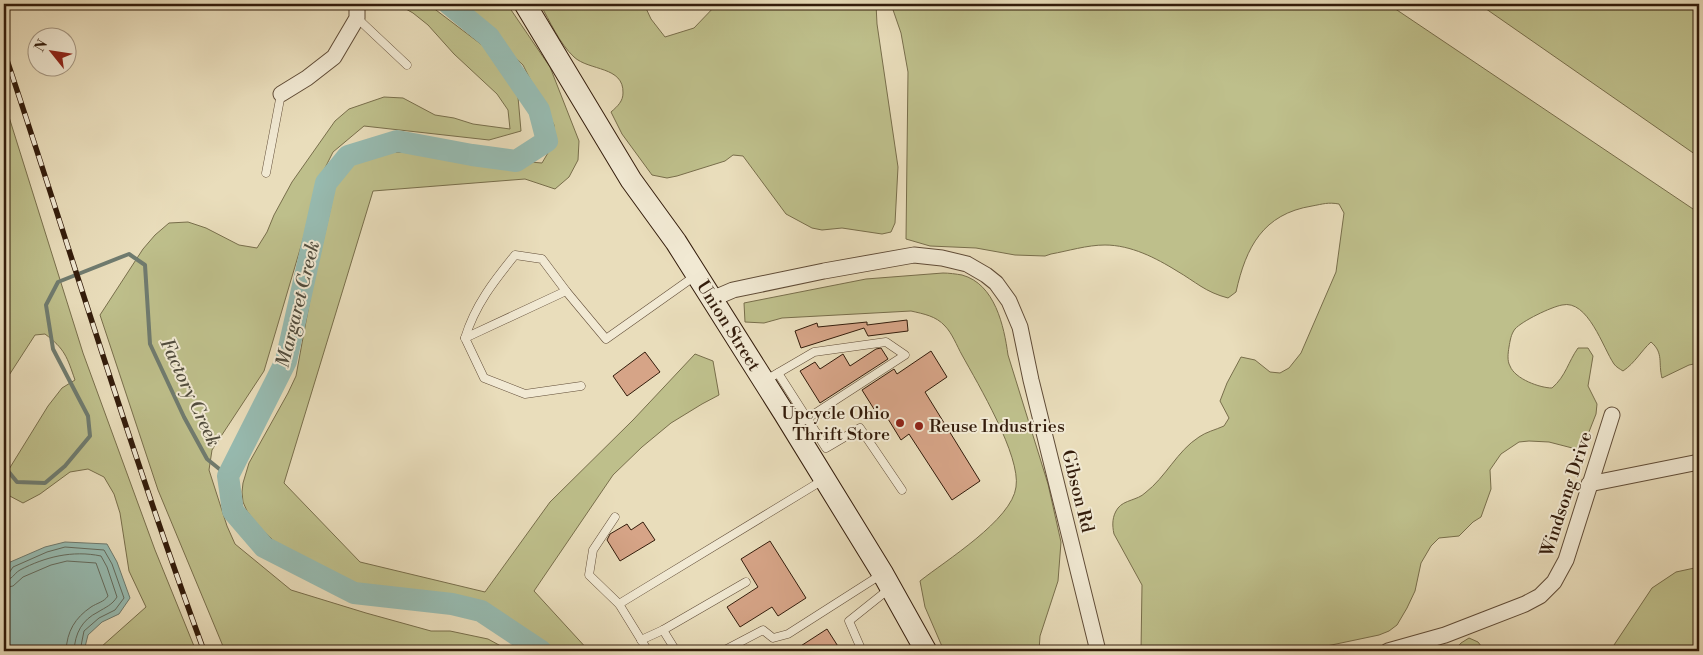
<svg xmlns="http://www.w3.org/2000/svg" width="1703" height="655" viewBox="0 0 1703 655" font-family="'Libre Bodoni',serif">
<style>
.green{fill:#bebf8b;stroke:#786e4b}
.water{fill:#97bbb1;stroke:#6f7b6f}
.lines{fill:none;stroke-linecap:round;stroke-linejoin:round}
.shore{stroke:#656c5e;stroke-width:1}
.stream{stroke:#6f7b6f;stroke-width:4}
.river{stroke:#97bbb1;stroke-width:22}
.building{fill:#d6a487;stroke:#331c0b}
.lane-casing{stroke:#604c37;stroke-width:9}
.street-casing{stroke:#604c37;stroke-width:17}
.secondary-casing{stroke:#331c0b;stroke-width:23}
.lane{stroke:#f1e9d3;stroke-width:8}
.street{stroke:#f1e9d3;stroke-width:15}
.secondary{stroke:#f1e9d3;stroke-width:21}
.rail-casing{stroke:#331c0b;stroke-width:5.5}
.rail{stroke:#f1e9d3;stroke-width:4;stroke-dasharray:11;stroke-linecap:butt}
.poi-dot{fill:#8f2418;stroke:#f1e9d3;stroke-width:2}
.labels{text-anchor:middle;stroke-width:4;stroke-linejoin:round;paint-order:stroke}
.street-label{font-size:18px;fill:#331c0b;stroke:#f1e9d3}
.poi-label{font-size:18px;fill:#331c0b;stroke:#f1e9d3;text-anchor:end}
.water-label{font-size:19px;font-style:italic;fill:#514c3d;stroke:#f1e9d3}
</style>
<rect width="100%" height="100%" fill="#e9ddbb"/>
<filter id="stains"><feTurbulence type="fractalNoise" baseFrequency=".004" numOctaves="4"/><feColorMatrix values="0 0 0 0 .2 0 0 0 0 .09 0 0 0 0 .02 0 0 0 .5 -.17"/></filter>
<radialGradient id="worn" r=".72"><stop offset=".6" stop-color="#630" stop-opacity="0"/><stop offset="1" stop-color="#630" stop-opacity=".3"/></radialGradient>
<g class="green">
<path d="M397,4H428L486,48L499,63L518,97L521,131L489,140L364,126L333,152L323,172L264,371L212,450L209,470L227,526L235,544L291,590L366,613L431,631H450L488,639L510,651H225L158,490L100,315L143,249L155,235L169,223L188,222L206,228L239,245L257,248L267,232L274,215L292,182L335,121L349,109L384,97L403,98L435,115L454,118L473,124L510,129L508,110L497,94L454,54L428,25L413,13Z"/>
<path d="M457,4H507L550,67L579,141L578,160L569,177L555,189L525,179L373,191L284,483L360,562L485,592L550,502L633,420L695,354L713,361L719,395L702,404L671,423L642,447L613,475L534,591L589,651H554L480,608L372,594L287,553L258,526L247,511L243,502L242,492L243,483L249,463L288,393L296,376L311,294L331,206C330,183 350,163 371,156C386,150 404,153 420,153C461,155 502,160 542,163L552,146L554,125L536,91L523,65Z"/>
<path d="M540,4H644L651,19L665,37L694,28L717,4H876L877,24L898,167L895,223L891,232L882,234L842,228L822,230L812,228L786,214L743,156L733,155L725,161L677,176L667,178L652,175L622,134L611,112C618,106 623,101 623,93C624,66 589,71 574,57C559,43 550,21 540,4Z"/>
<path d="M891,4H1388L1699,213V363L1689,365L1662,378C1658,363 1664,353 1651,342C1641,351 1635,363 1623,371C1620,369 1616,367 1614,364C1603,348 1588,299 1562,305C1551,307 1522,321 1515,329C1511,334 1510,341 1509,347C1508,353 1507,361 1510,366C1515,379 1540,388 1552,388C1566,376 1568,362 1578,348H1588L1593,356L1588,386L1597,404L1596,414L1585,442L1580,450L1549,442L1529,441L1519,442L1501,454L1490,470L1491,489L1481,517L1473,522L1459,536L1439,538L1431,546L1421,563L1415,591L1407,608L1397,625L1389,631L1379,635L1303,651H1141L1142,585L1114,534C1112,525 1112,516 1118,508C1124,500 1138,500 1145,493C1166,477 1177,451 1199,437C1206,432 1215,430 1224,426L1229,418L1220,401L1227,383L1241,357L1255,360L1270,372L1280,373L1289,368L1301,353L1336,272L1344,213L1339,204C1328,202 1323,204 1312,206C1263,214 1246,247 1236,292L1228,298C1205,292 1196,282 1177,271C1156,258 1131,245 1105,245C1087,245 1068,251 1051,254L1045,256L1015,255L976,248L930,246L906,239L908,72L901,33Z"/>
<path d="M1479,4H1699V157Z"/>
<path d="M4,101L83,353L155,550L196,651H101V647L146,607L129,571L120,513L114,494L104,477L88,469L70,472L40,494L23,503L6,494V474L48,406L62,388L75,380C67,357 65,349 45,334L35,335L4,383Z"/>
<path d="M943,273C949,273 956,274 962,275C995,284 1004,326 1008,355L1048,484L1061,542L1058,581L1040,636L1039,651H944L925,607L920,581C945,561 1012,520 1016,487C1021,456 978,384 962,355C957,346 952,333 945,326C936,316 924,314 911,311L782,318L764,323L745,322L744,303L866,279Z"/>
<path d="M1699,567V651H1610L1652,588L1676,572Z"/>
<path d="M1469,638L1478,642L1485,651H1454L1461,643Z"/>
</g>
<path class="water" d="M65,542L107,544L117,562L130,598L119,614L102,622L88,635L84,651H4V574L8,563L45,547Z"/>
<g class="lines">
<g class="shore">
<path d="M4,574L9,573L13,567L47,552L65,547L104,550L112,564L124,598L115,610L99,618L84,631L80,651"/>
<path d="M4,580C13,580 13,574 20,570C45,557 72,550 101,556L107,567L117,597C112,605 106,607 98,612C82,620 75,633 74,651"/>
<path d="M4,588L13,586L23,577L51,565L67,561L96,563L108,596C104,602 97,603 91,607C75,618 67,631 66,651"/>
</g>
<path class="stream" d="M4,466L17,482L45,483L65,466L90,436L88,416L53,349L46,305L58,282L129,254L145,265L150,344L184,417L207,459L228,476"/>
<path class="river" d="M449,4L489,37L539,110L547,141L516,161L472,155L397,141L348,156L326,183L286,361L228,476L233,511L264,547L354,593L452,604L481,611L541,651"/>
</g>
<g class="building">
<path d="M907,320L908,331L868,336L864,328L801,348L795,331L817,323L818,327L867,322V325Z"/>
<path d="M881,348L888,359L820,403L800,371L815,362L820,369L843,354L850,366L876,349Z"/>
<path d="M931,351L947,377L925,392L980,481L952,500L909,434L901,440L885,414L879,417L862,390L894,369L897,374Z"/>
<path d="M645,352L660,372L627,396L613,376Z"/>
<path d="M643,522L655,540L620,561L607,540L610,534L627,524L631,530Z"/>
<path d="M770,541L806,598L778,616L772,607L740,627L727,607L758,587L741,559Z"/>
<path d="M827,629L841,651H793Z"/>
</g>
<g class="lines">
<defs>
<g id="lane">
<path d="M357,18L407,65"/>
<path d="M266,173L281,94"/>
<path d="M465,338C475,305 494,281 515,255L542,259L566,291"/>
<path d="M778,373L826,448L860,428L902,490"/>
<path d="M766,380L814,352L886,342L905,355L794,427"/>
<path d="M581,386L525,394L484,378L465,338L566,291L606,339L695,276"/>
<path d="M615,517L593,550L589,575L619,604"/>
<path d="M663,630L676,651"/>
<path d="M641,640L663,630L746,582"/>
<path d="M648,651L619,604L823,480"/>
<path d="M723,651L763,630L773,638L788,634L882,574"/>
<path d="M862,651L849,621L889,589"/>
</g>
<g id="street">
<path d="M281,94L307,78L334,57L357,18V4"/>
<path d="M712,299L733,290L824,271L914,255L942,258L967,264L986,275L996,283L1009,301L1020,327L1031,380L1098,651"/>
<path d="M1589,484L1699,462"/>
<path d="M1388,651L1445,635L1525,604L1540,596L1554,582L1566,560L1612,415"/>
</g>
<g id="secondary">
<path id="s1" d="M525,4L631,180L676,242L784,413L883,574L926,651"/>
</g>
</defs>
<use href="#lane" class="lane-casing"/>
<use href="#street" class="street-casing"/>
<use href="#secondary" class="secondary-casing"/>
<use href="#lane" class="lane"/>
<use href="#street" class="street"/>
<use href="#secondary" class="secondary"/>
<defs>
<path id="rail" d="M4,51C71,251 131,453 204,651"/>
</defs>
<use href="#rail" class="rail-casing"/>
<use href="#rail" class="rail"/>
</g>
<g class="poi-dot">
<circle cx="900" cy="423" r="5"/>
<circle cx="919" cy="426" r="5"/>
</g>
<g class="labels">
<g class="street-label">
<text dy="6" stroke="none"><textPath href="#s1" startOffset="381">Union Street</textPath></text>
<text transform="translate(1078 491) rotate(76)" y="6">Gibson Rd</text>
<text transform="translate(1566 494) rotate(-72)" y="6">Windsong Drive</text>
</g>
<g class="poi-label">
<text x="890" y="419">Upcycle Ohio<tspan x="890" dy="21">Thrift Store</tspan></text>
<text x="929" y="432" text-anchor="start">Reuse Industries</text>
</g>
<g class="water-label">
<text transform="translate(297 304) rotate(-76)" y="7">Margaret Creek</text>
<text transform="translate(191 392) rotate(65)" y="7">Factory Creek</text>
</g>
</g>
<rect width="1703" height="655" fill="none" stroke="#e9ddbb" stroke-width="20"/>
<rect x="5" y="5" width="1693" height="645" fill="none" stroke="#331c0b" stroke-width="2.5"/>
<rect x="10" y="10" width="1683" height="635" fill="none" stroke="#331c0b"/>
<g transform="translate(52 52) rotate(300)"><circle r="24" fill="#f1e9d3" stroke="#a59783"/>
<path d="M0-4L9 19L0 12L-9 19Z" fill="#8f2418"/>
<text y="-8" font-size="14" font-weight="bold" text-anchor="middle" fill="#331c0b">N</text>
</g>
<rect width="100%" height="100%" filter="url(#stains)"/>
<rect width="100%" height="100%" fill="url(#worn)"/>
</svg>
